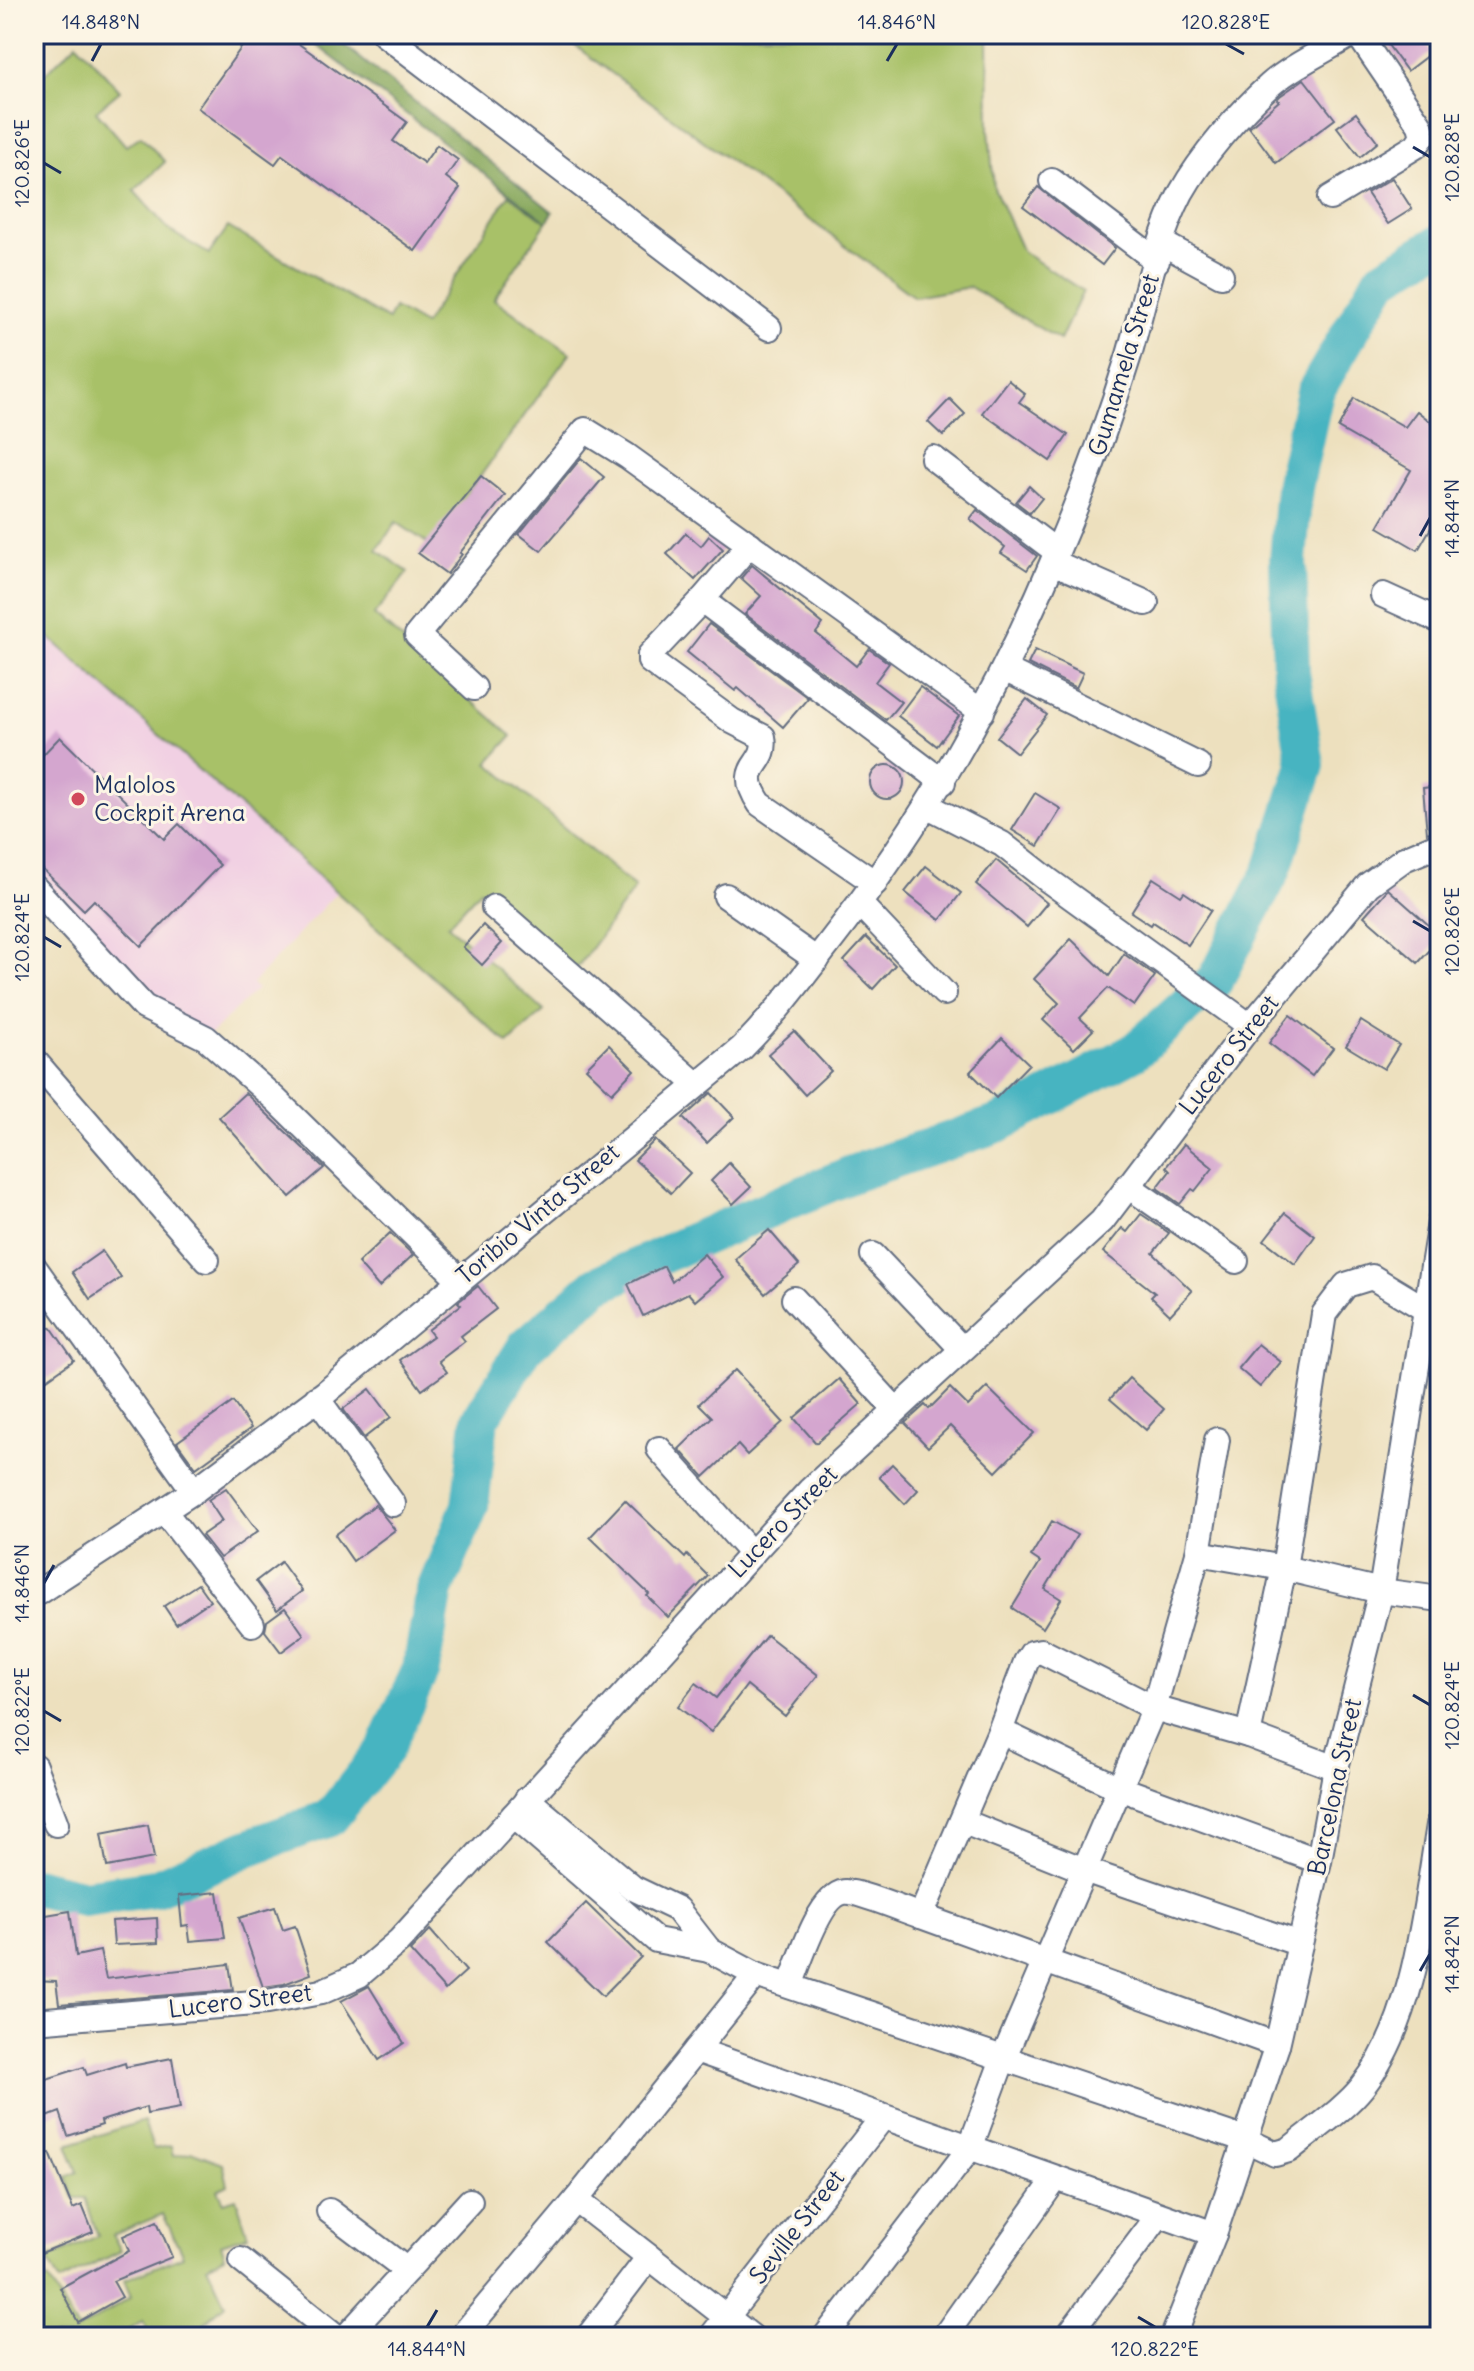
<svg xmlns="http://www.w3.org/2000/svg" width="1474" height="2371" viewBox="0 0 1474 2371" font-family="Delius,sans-serif">
<style>
.built{fill:#f1d0e3}
.green{fill:#a8c167;stroke:#627862;stroke-width:2}
.forest{fill:#86a75c;stroke:#506b5d;stroke-width:2}
.lines{fill:none;stroke-linecap:round;stroke-linejoin:round}
.river{stroke:#46b4c1;stroke-width:38}
.building{fill:#d4a6cf}
.minor-casing{stroke:#646d80;stroke-width:28}
.minor{stroke:#fff;stroke-width:24}
.ticks{fill:none;stroke:#1b2f5e;stroke-width:3}
.poi-dot{fill:#d1495b;stroke:#fcf5e5;stroke-width:3}
.labels{text-anchor:middle;stroke-width:6;stroke-linejoin:round;paint-order:stroke}
.street-label{font-size:24px;fill:#1b2f5e;stroke:#fcf5e5}
.poi-label{font-size:24px;fill:#1b2f5e;stroke:#fcf5e5;text-anchor:start}
.neatline{fill:none;stroke:#1b2f5e;stroke-width:3}
.ticks-label{font-size:20px;text-anchor:middle;fill:#1b2f5e}
</style>
<rect width="100%" height="100%" fill="#fcf5e5"/>
<filter id="ink" filterUnits="userSpaceOnUse"><feTurbulence type="fractalNoise" baseFrequency=".0125" numOctaves="2"/><feDisplacementMap in="SourceGraphic" scale="16" xChannelSelector="R" yChannelSelector="G"/><feConvolveMatrix kernelMatrix="1 2 1 2 8 2 1 2 1" color-interpolation-filters="sRGB"/></filter>
<filter id="wash" filterUnits="userSpaceOnUse"><feTurbulence type="fractalNoise" baseFrequency=".006" numOctaves="4" result="noise"/><feDisplacementMap in="SourceGraphic" scale="32" xChannelSelector="R" yChannelSelector="G"/><feGaussianBlur stdDeviation="1.8" result="paint"/><feColorMatrix in="noise" values="0 0 0 0 0 0 0 0 0 0 0 0 0 0 0 0 0 1.4 0 .05"/><feComposite in="paint" operator="in"/></filter>
<g filter="url(#wash)">
<rect width="100%" height="100%" fill="#ede0be"/>
<path class="built" d="M34,624L336,893L252,984L257,989L195,1049L34,887V716L46,704L34,693Z"/>
<g class="green">
<path d="M559,34H988L989,130L994,188L1023,252L1083,291L1060,340L970,287L914,297Z"/>
<path d="M77,43L120,91L96,111L126,146L141,136L165,162L134,191L170,231L209,254L228,227L388,320L394,308L424,325L509,195L547,222L494,299L570,353L430,545L396,522L377,550L408,572L374,615L512,736L488,763L635,888L576,969L480,890L448,925L544,1011L508,1044L34,624V84Z"/>
<path d="M144,2121L153,2149L171,2146L173,2156L193,2152L223,2163L228,2185L218,2190L224,2202L236,2198L248,2235L221,2244L225,2257L207,2266L225,2304L205,2322L208,2337H151L143,2321L119,2337H35L34,2287L48,2279L78,2330L131,2297L124,2280L183,2256L163,2214L113,2235L121,2251L59,2282L47,2259L98,2236L85,2198H74L66,2177L78,2172L67,2145Z"/>
</g>
<path class="forest" d="M302,34H330L553,212L547,222Z"/>
<g class="lines">
<path class="river" d="M34,1886L84,1898L155,1888L247,1848L330,1818L385,1749L421,1669L435,1590L470,1506L480,1420L526,1346L597,1285L691,1242L852,1174L1000,1123L1134,1052L1215,980L1272,871L1306,765L1291,673L1288,560L1294,488L1315,392L1381,279L1440,243"/>
</g>
<g id="blocks">
<g class="building">
<path d="M251,34H285L407,122L393,141L424,163L437,145L458,160L446,177L460,188L415,251L282,155L275,164L198,108Z"/>
<path d="M1380,34H1419L1432,52L1407,71Z"/>
<path d="M1304,79L1335,119L1276,163L1249,127L1279,101L1277,99L1280,96Z"/>
<path d="M1356,113L1378,142L1360,157L1337,127Z"/>
<path d="M1392,178L1412,209L1388,224L1367,193Z"/>
<path d="M1038,187L1115,248L1102,265L1023,206Z"/>
<path d="M1008,380L1025,394L1019,402L1068,435L1050,461L982,413Z"/>
<path d="M1354,398L1405,427L1417,411L1440,429V512L1418,550L1378,527L1411,470L1338,428Z"/>
<path d="M950,399L965,414L943,436L928,422Z"/>
<path d="M581,458L604,477L541,551L519,534Z"/>
<path d="M481,476L505,495L460,553L462,554L447,574L418,553Z"/>
<path d="M1029,486L1042,498L1030,513L1016,502Z"/>
<path d="M977,510L1037,556L1027,570L1001,553L1005,547L970,519Z"/>
<path d="M686,533L701,546L709,536L723,549L695,580L667,554Z"/>
<path d="M752,565L823,624L816,633L856,666L869,649L889,663L875,682L901,702L886,720L745,614L761,596L741,578Z"/>
<path d="M709,624L808,698L783,727L738,688L735,691L687,652Z"/>
<path d="M1035,650L1083,673L1076,688L1028,664Z"/>
<path d="M920,687L959,716L937,746L898,716Z"/>
<path d="M1027,699L1047,715L1017,753L997,737Z"/>
<path d="M60,737L164,839L179,824L220,865L141,946L94,900L84,910L34,861V764Z"/>
<circle cx="887" cy="782" r="17"/>
<path d="M1440,786V829L1427,833L1423,788Z"/>
<path d="M1035,793L1061,809L1038,846L1012,830Z"/>
<path d="M996,860L1047,903L1027,927L976,884Z"/>
<path d="M926,866L961,893L940,920L905,892Z"/>
<path d="M1153,878L1181,896L1184,892L1211,910L1188,945L1153,922L1151,925L1131,912Z"/>
<path d="M1388,889L1440,935V939L1418,963L1364,916Z"/>
<path d="M483,925L502,943L482,965L463,947Z"/>
<path d="M866,937L895,965L873,989L844,961Z"/>
<path d="M1071,939L1109,976L1124,954L1155,976L1134,1006L1108,988L1080,1018L1093,1030L1074,1049L1043,1020L1059,1003L1034,979Z"/>
<path d="M1290,1015L1333,1048L1312,1076L1269,1043Z"/>
<path d="M1361,1021L1399,1045L1384,1069L1346,1046Z"/>
<path d="M794,1031L831,1071L805,1095L768,1054Z"/>
<path d="M1002,1038L1029,1064L996,1098L970,1072Z"/>
<path d="M609,1045L634,1070L612,1093L586,1068Z"/>
<path d="M245,1093L324,1168L290,1197L219,1117Z"/>
<path d="M711,1093L734,1117L707,1143L683,1118Z"/>
<path d="M655,1140L690,1173L671,1193L635,1160Z"/>
<path d="M1184,1144L1213,1168L1195,1191L1192,1189L1180,1204L1157,1188L1170,1171L1166,1167Z"/>
<path d="M729,1163L751,1187L733,1204L711,1181Z"/>
<path d="M1285,1213L1315,1236L1295,1264L1264,1240Z"/>
<path d="M1141,1214L1169,1233L1153,1253L1192,1291L1170,1315L1151,1297L1155,1293L1103,1252L1122,1228L1127,1232Z"/>
<path d="M769,1230L799,1265L765,1294L735,1259Z"/>
<path d="M390,1233L413,1255L379,1287L358,1263Z"/>
<path d="M102,1251L121,1278L90,1299L72,1272Z"/>
<path d="M704,1254L723,1277L695,1301L688,1293L643,1316L628,1284L664,1266L672,1282Z"/>
<path d="M478,1286L496,1309L461,1336L465,1341L439,1361L447,1372L422,1390L400,1360L433,1336L428,1330L461,1305L458,1302Z"/>
<path d="M51,1327L74,1360L47,1379L34,1360V1339Z"/>
<path d="M1258,1344L1281,1362L1260,1387L1238,1368Z"/>
<path d="M735,1370L783,1422L747,1455L738,1445L704,1477L679,1449L712,1417L699,1404Z"/>
<path d="M1129,1378L1164,1409L1146,1430L1110,1399Z"/>
<path d="M839,1379L861,1404L816,1443L794,1418Z"/>
<path d="M987,1387L1034,1433L996,1472L950,1426L928,1447L905,1423L925,1405L929,1409L950,1388L968,1406Z"/>
<path d="M370,1389L391,1417L364,1438L343,1409Z"/>
<path d="M233,1402L251,1428L196,1468L177,1442Z"/>
<path d="M892,1464L918,1490L905,1504L879,1477Z"/>
<path d="M226,1488L258,1531L220,1558L202,1535L222,1521L208,1500Z"/>
<path d="M625,1500L685,1558L687,1555L708,1576L668,1617L647,1596L649,1594L590,1537Z"/>
<path d="M375,1505L395,1530L353,1561L335,1535Z"/>
<path d="M1052,1521L1077,1535L1045,1589L1061,1599L1043,1628L1012,1608L1040,1562L1031,1556Z"/>
<path d="M281,1562L302,1591L277,1610L256,1581Z"/>
<path d="M198,1584L210,1601L176,1624L164,1606Z"/>
<path d="M285,1608L304,1635L281,1652L265,1631L267,1621Z"/>
<path d="M767,1635L818,1675L785,1716L747,1685L711,1732L678,1707L696,1683L716,1698Z"/>
<path d="M148,1825L154,1858L107,1867L101,1834Z"/>
<path d="M218,1892L225,1938L190,1941L188,1925L182,1926L179,1896Z"/>
<path d="M586,1903L641,1957L603,1996L548,1942Z"/>
<path d="M275,1907L283,1930L295,1926L311,1974L284,1984L263,1987L239,1918Z"/>
<path d="M70,1911L76,1956L100,1951L106,1979L229,1964L233,1990L59,2004L56,1981L34,1980V1917Z"/>
<path d="M157,1918L158,1943L114,1945L112,1921Z"/>
<path d="M430,1930L466,1971L445,1990L410,1951Z"/>
<path d="M369,1986L404,2043L379,2060L341,2001Z"/>
<path d="M172,2058L180,2108L147,2114L146,2107L101,2121L102,2125L68,2136L60,2112L34,2122V2083L84,2067L87,2075L125,2063L126,2067Z"/>
<path d="M50,2153L73,2209L82,2205L93,2232L34,2256V2160Z"/>
<path d="M157,2221L172,2257L113,2281L122,2297L78,2322L60,2288L129,2251L123,2236Z"/>
</g>
</g>
</g>
<g filter="url(#ink)">
<use href="#blocks" fill-opacity="0" stroke="#646d80" stroke-width="2"/>
<g class="lines">
<defs>
<g id="minor">
<path d="M384,34L769,328"/>
<path d="M1052,181L1157,261"/>
<path d="M1330,198L1416,146L1423,136L1420,125L1358,34"/>
<path d="M1162,243L1221,275"/>
<path d="M933,458L1057,552"/>
<path d="M750,544L702,600L650,655V661L732,721L763,737C769,768 733,763 760,804L875,883"/>
<path d="M1053,562L1146,603"/>
<path d="M1383,595L1440,621"/>
<path d="M702,600L943,782"/>
<path d="M1004,669L1198,765"/>
<path d="M474,688L417,635L585,430L627,456L982,712"/>
<path d="M928,806L1002,844L1048,880L1250,1026"/>
<path d="M34,887L144,1007L206,1038L275,1099L459,1279"/>
<path d="M726,896L817,960"/>
<path d="M860,904L944,993"/>
<path d="M494,907L696,1084"/>
<path d="M34,1060L207,1260"/>
<path d="M1128,1186L1236,1261"/>
<path d="M873,1255L962,1349"/>
<path d="M34,1267L194,1491"/>
<path d="M794,1299L896,1410"/>
<path d="M317,1398L393,1504"/>
<path d="M659,1449L752,1554"/>
<path d="M164,1511L252,1624"/>
<path d="M1198,1553L1217,1440"/>
<path d="M34,1595L194,1491L325,1393L742,1048C774,1016 800,981 827,946C924,822 996,698 1056,554C1084,489 1108,423 1129,355C1144,303 1156,241 1181,193C1201,157 1239,113 1270,85C1291,66 1327,50 1352,34"/>
<path d="M1000,1731L1119,1788L1319,1861"/>
<path d="M1248,1735L1284,1568L1324,1314L1346,1285L1372,1277L1425,1309"/>
<path d="M34,1766L56,1824"/>
<path d="M513,1816L656,1940L709,1950L677,1909L633,1888L527,1799"/>
<path d="M962,1821L1084,1870L1300,1944"/>
<path d="M921,1916L1277,2045"/>
<path d="M709,1950L756,1975L1246,2140L1275,2154L1289,2150C1312,2131 1345,2109 1363,2086C1416,2019 1426,1902 1440,1819"/>
<path d="M790,1986C799,1964 819,1896 844,1892C855,1890 906,1911 921,1916L1000,1731L1026,1662L1032,1653L1041,1651L1154,1708L1248,1735L1336,1768"/>
<path d="M34,2021L267,2002L321,1992L359,1975L399,1941L810,1490L1102,1221L1250,1026L1368,885L1404,859L1440,844"/>
<path d="M696,2050L1214,2234"/>
<path d="M576,2200L752,2337"/>
<path d="M329,2211L407,2270"/>
<path d="M241,2260L337,2337"/>
<path d="M346,2337L470,2201"/>
<path d="M461,2337L576,2200L756,1975"/>
<path d="M588,2337L649,2257"/>
<path d="M711,2337L883,2117"/>
<path d="M825,2337L970,2148L1003,2059L1154,1708L1198,1553L1284,1568L1381,1591L1440,1599"/>
<path d="M944,2337L1056,2178"/>
<path d="M1067,2337L1159,2215"/>
<path d="M1173,2337L1214,2234L1277,2045L1319,1861L1336,1768L1381,1591L1440,1222"/>
</g>
</defs>
<use href="#minor" class="minor-casing"/>
<use href="#minor" class="minor"/>
</g>
</g>
<path class="ticks" d="M1226,44L1244,54M92,61L101,44M887,61L897,44M1413,147L1430,157M44,163L61,173M1420,536L1430,518M1413,921L1430,931M44,937L61,947M44,1583L54,1565M1413,1695L1430,1705M44,1711L61,1721M1420,1971L1430,1954M1138,2317L1155,2327M427,2327L437,2310"/>
<circle class="poi-dot" cx="78" cy="799" r="8"/>
<g class="labels">
<g class="street-label">
<text transform="translate(1124 365) rotate(-73)" y="8">Gumamela Street</text>
<text transform="translate(1229 1055) rotate(-52)" y="8">Lucero Street</text>
<text transform="translate(538 1214) rotate(-40)" y="8">Toribio Vinta Street</text>
<text transform="translate(783 1522) rotate(-46)" y="8">Lucero Street</text>
<text transform="translate(1335 1787) rotate(-78)" y="8">Barcelona Street</text>
<text transform="translate(240 2001) rotate(-7)" y="8">Lucero Street</text>
<text transform="translate(797 2227) rotate(-52)" y="8">Seville Street</text>
</g>
<g class="poi-label">
<text x="94" y="793">Malolos<tspan x="94" dy="28">Cockpit Arena</tspan></text>
</g>
</g>
<rect width="1474" height="2371" fill="none" stroke="#fcf5e5" stroke-width="88"/>
<rect x="44" y="44" width="1386" height="2283" class="neatline"/>
<g class="ticks-label">
<text x="101" y="29">14.848°N</text>
<text x="897" y="29">14.846°N</text>
<text x="1226" y="29">120.828°E</text>
<text transform="translate(1452 157) rotate(-90)" y="7">120.828°E</text>
<text transform="translate(22 163) rotate(-90)" y="7">120.826°E</text>
<text transform="translate(1452 518) rotate(-90)" y="7">14.844°N</text>
<text transform="translate(1452 931) rotate(-90)" y="7">120.826°E</text>
<text transform="translate(22 937) rotate(-90)" y="7">120.824°E</text>
<text transform="translate(22 1583) rotate(-90)" y="7">14.846°N</text>
<text transform="translate(1452 1705) rotate(-90)" y="7">120.824°E</text>
<text transform="translate(22 1711) rotate(-90)" y="7">120.822°E</text>
<text transform="translate(1452 1954) rotate(-90)" y="7">14.842°N</text>
<text x="427" y="2356">14.844°N</text>
<text x="1155" y="2356">120.822°E</text>
</g>
</svg>
